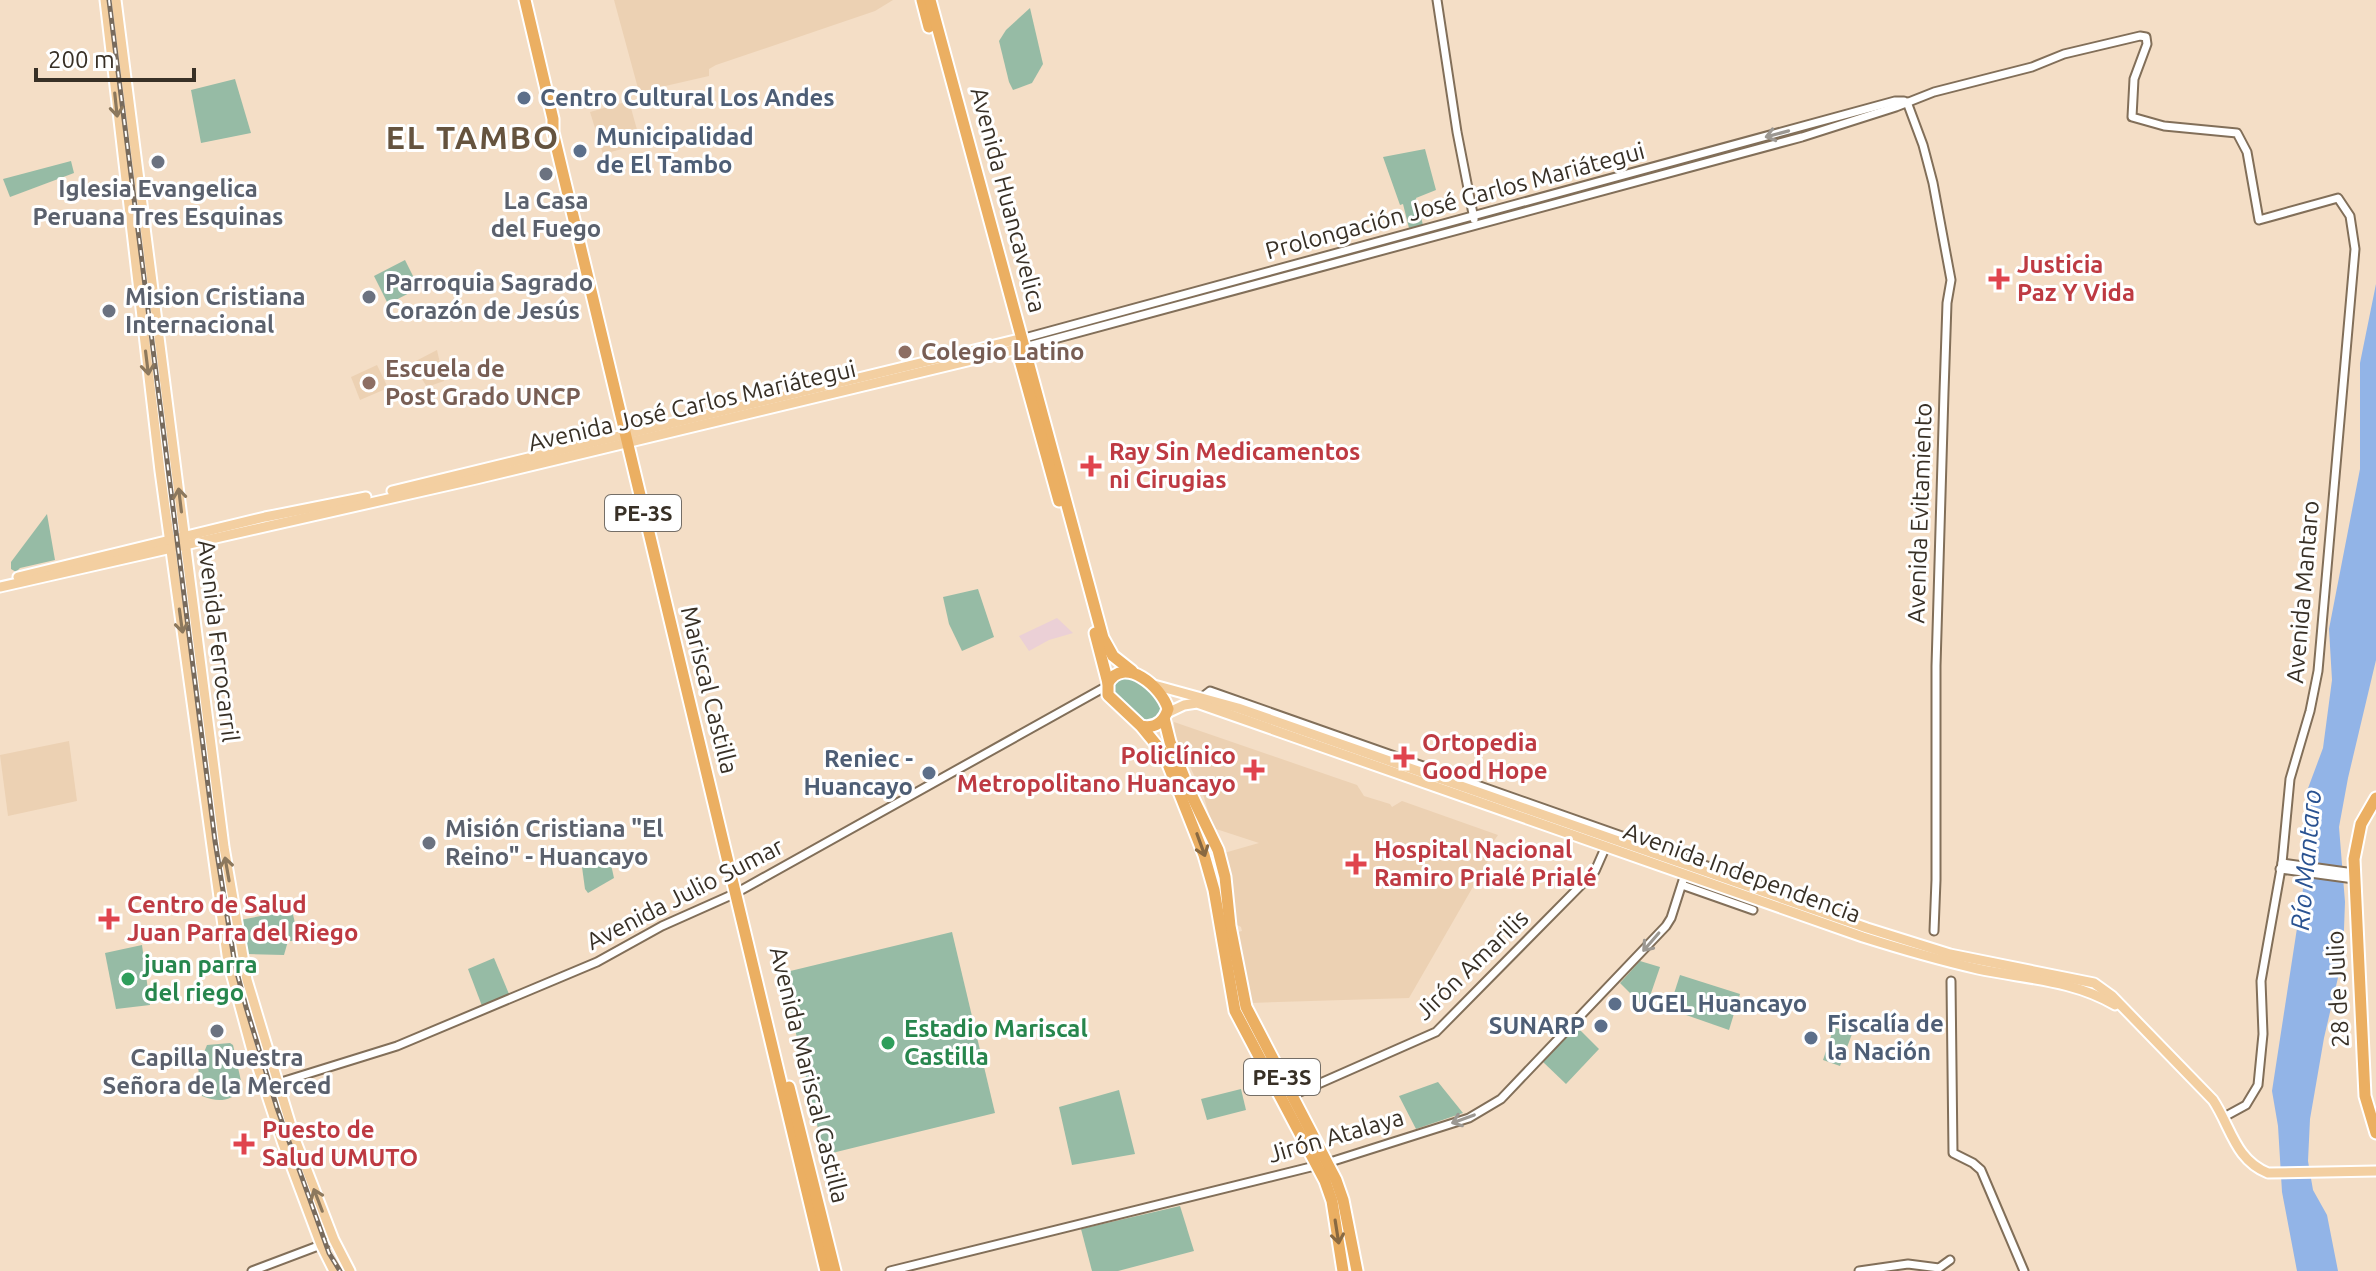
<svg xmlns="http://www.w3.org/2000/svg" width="2376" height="1271" viewBox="0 0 2376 1271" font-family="Ubuntu,sans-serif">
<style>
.commercial{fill:#ebd0d6}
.built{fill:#ecd1b3}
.green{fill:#96bba5}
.water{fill:#92b4e7}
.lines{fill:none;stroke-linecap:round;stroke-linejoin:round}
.minor-casing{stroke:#826f59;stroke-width:11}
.major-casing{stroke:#fff;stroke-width:13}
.highway-casing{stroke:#fff;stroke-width:15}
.minor{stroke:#fff;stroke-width:7}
.major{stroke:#f3cfa1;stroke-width:9}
.highway{stroke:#ebaf62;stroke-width:11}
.rail-casing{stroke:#786b5d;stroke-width:5}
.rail{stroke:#fff;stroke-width:2;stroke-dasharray:6;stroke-linecap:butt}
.oneway{stroke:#8c785d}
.oneway2{stroke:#9c9892}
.oneway3{stroke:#896941}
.service-dot{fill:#5c6f8a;stroke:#fff;stroke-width:3}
.worship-dot{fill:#6b7280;stroke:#fff;stroke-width:3}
.health-dot{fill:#e0444e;stroke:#fff;stroke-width:3}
.education-dot{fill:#8d6e63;stroke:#fff;stroke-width:3}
.leisure-dot{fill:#2e9e5b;stroke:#fff;stroke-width:3}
.labels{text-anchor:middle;stroke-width:6;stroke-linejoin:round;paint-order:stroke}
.shield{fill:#fff;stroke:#746e67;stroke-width:2}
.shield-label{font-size:22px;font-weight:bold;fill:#383026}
.service-label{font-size:24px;font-weight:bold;fill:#4e5e75;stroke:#fff;text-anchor:start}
.worship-label{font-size:24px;font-weight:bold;fill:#5b616d;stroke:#fff}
.street-label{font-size:24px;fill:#383026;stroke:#fff}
.health-label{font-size:24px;font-weight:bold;fill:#be3a42;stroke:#fff;text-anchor:start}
.education-label{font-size:24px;font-weight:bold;fill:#785e54;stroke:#fff;text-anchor:start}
.leisure-label{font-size:24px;font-weight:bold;fill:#27864d;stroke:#fff;text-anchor:start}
.water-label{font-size:26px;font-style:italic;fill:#295291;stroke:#fff}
.district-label{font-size:32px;font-weight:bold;letter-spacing:2px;fill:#65533e;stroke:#fff}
</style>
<rect width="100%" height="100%" fill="#f4dec6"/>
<path class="commercial" d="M1057,618L1073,633L1049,640L1029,651L1019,636Z"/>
<g class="built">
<path d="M614,0H893L875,11L716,65L709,69V76L639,92Z"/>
<path d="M629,101L641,144L603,154L590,112Z"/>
<path d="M437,350L444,381L427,387L412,363Z"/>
<path d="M377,365L388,388L360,400L351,377Z"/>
<path d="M1174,722L1357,785L1364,796L1390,804L1392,807L1402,801L1498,835L1485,854L1489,859L1409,998L1250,1003L1238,932L1242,931L1241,927L1237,925L1224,853L1259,843L1213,828L1203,794L1175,735Z"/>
<path d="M69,741L77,801L8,816L0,755Z"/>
</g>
<g class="green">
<path d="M1030,8L1043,64L1032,83L1013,90L1009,82L999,41L1006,30Z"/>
<path d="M235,79L251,133L201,143L191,90Z"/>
<path d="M1425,149L1436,190L1416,198L1423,225L1409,228L1403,204L1400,205L1383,157Z"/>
<path d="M71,161L74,173L10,197L3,179Z"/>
<path d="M405,260L419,288L388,304L374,276Z"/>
<path d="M47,514L55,560L20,568L16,572L11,569V562Z"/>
<path d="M978,589L994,637L962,651L949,624L943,597Z"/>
<path d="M1119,677C1144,680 1153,689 1164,711L1155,723L1142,722L1111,693L1112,682Z"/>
<path d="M610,860L614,878L588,893L585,889L582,867Z"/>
<path d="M292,910L299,941H288L284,955L247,954L240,920Z"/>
<path d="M952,932L995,1113L824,1155L782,973Z"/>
<path d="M142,945L150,1005L116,1009L105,953Z"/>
<path d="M494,958L509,994L482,1006L468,969Z"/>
<path d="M1640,961L1660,967L1649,999L1642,1005L1620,983Z"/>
<path d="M1680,975L1740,994L1729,1030L1669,1009Z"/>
<path d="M1577,1027L1599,1049L1566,1084L1542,1061Z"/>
<path d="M1834,1027L1852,1034L1840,1066L1823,1060Z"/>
<path d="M230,1043L233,1045L243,1090C229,1101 219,1103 202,1096L198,1067L207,1045Z"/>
<path d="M1438,1082L1463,1113L1416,1129L1399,1096Z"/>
<path d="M1241,1089L1246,1110L1207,1120L1201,1099Z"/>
<path d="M1119,1090L1135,1154L1072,1165L1059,1107Z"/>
<path d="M1180,1206L1194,1251L1118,1271H1092L1081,1229Z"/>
</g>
<path class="water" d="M2376,284V660L2348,778L2339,827L2345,902L2343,956L2324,1038L2310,1119L2308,1161L2313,1190L2327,1215L2338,1271H2297L2282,1192L2278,1126L2272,1091L2303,889L2307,791L2323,748L2332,680L2329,629L2360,469V363Z"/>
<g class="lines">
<defs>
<g id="minor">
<path d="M1437,0L1457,132L1474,219"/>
<path d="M1907,102L1923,145L1933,183L1951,280L1947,303L1944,392L1936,666V880L1934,931"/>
<path d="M1021,339L1895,101H1904"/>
<path d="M1021,348L1802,137L1896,107L1934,92L2032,67L2064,54L2140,36L2146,37L2147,44L2134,79L2132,117L2164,126L2237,133L2247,152L2259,220L2338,198L2350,216L2355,249L2318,671L2310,711L2290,779L2282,863L2261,981L2263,1034L2258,1085L2246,1105L2224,1117"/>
<path d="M1201,698L1210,691L1761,885"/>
<path d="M2282,863L2354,873"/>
<path d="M2280,869L2354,879"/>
<path d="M1682,885L1753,910"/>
<path d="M1951,981L1953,1153L1973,1163L1981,1170L2024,1271"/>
<path d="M278,1083L397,1046L597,962L662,926L736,893L1107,686"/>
<path d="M1291,1096L1436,1032L1595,871L1606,846"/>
<path d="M252,1271L334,1240"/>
<path d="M890,1271L1327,1163L1469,1118L1501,1099L1666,926L1671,918L1686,871"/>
<path d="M1859,1271L1908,1264L1939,1268L1950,1260"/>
</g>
<g id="major">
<path d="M105,0L160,471L228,962L251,1047L283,1144L321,1245L334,1271"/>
<path d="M116,0L224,847L247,980L295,1139L334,1240L350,1271"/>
<path d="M392,491L1015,340"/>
<path d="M18,577L265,517L366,497"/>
<path d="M0,587L476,479L1017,349"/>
<path d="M1154,685L1238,708L1867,928L1950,954L2094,983L2112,996L2213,1100C2231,1127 2235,1160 2268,1173L2376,1171"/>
<path d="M1167,713L1184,705L1197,703L1863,937C1901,949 1939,960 1978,969C2025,979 2073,980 2115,1005"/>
</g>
<g id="highway">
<path d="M525,0L553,119V132L826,1271"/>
<path d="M922,0L929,27"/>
<path d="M930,0L1103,638L1113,656L1132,671"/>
<path d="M1020,360L1059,501"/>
<path d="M1095,633L1108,683"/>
<path d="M1164,718L1170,742L1190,792L1218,850L1225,877L1230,926L1246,1007L1336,1180L1343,1200L1357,1271"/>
<path d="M1141,726C1155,729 1164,722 1168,709C1162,687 1124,655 1108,683V695L1141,726L1164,754L1204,855L1214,890L1235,1011L1325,1181L1332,1201L1343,1271"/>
<path d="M2376,798L2361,824L2354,859L2365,1096L2376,1133"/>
<path d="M789,1087L835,1271"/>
</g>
</defs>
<use href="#minor" class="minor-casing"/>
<use href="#major" class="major-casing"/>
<use href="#highway" class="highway-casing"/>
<use href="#minor" class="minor"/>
<use href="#major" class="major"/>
<use href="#highway" class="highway"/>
<defs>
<path id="rail" d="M109,0L215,841L235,965L246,1007L277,1108L329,1253L340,1271"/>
</defs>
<use href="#rail" class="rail-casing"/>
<use href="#rail" class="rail"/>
</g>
<defs><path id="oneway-shaft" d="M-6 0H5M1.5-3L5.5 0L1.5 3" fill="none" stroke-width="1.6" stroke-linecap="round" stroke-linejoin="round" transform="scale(2)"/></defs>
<g class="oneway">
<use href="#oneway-shaft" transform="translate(116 105) rotate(84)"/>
<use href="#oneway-shaft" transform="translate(147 363) rotate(83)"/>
<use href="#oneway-shaft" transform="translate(180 500) rotate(-97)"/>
<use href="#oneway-shaft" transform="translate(181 621) rotate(82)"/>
<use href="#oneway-shaft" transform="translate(227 869) rotate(-100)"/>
<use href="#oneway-shaft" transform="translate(318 1200) rotate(-111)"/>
</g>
<g class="oneway2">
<use href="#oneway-shaft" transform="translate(1777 134) rotate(165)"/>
<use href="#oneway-shaft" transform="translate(1651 942) rotate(131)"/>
<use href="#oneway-shaft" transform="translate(1463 1119) rotate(160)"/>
</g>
<g class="oneway3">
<use href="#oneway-shaft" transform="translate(1201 845) rotate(70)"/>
<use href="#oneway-shaft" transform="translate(1337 1232) rotate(81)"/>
</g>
<g class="service-dot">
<circle cx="524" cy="98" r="8"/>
<circle cx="580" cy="151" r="8"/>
<circle cx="929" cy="773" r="8"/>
<circle cx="1615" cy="1004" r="8"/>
<circle cx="1601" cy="1026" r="8"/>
<circle cx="1811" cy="1038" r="8"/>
</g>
<g class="worship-dot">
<circle cx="158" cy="162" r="8"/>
<circle cx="546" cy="174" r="8"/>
<circle cx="369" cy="297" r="8"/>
<circle cx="109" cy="311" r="8"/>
<circle cx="429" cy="843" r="8"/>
<circle cx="217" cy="1031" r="8"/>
</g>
<g class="health-dot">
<path d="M1995 267h8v8h8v8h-8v8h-8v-8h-8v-8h8z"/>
<path d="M1087 454h8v8h8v8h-8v8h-8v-8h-8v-8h8z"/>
<path d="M1400 745h8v8h8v8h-8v8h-8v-8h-8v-8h8z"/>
<path d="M1250 758h8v8h8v8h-8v8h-8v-8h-8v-8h8z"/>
<path d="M1352 852h8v8h8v8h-8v8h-8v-8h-8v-8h8z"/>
<path d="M105 907h8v8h8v8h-8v8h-8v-8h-8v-8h8z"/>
<path d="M240 1132h8v8h8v8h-8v8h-8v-8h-8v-8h8z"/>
</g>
<g class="education-dot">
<circle cx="905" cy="352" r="8"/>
<circle cx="369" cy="383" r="8"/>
</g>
<g class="leisure-dot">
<circle cx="128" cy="979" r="8"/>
<circle cx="888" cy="1043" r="8"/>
</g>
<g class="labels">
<g class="shield">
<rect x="605" y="495" width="76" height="36" rx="6"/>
<rect x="1244" y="1059" width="76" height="36" rx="6"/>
</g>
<g class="shield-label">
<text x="643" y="521">PE-3S</text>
<text x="1282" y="1085">PE-3S</text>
</g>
<g class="service-label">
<text x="540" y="106">Centro Cultural Los Andes</text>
<text x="596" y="145">Municipalidad<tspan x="596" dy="28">de El Tambo</tspan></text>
<text x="913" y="767" text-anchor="end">Reniec -<tspan x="913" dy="28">Huancayo</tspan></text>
<text x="1631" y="1012">UGEL Huancayo</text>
<text x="1827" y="1032">Fiscalía de<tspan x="1827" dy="28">la Nación</tspan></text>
<text x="1585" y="1034" text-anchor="end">SUNARP</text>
</g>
<g class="worship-label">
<text x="158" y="197">Iglesia Evangelica<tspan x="158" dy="28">Peruana Tres Esquinas</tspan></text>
<text x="546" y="209">La Casa<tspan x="546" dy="28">del Fuego</tspan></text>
<text x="385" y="291" text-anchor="start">Parroquia Sagrado<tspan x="385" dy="28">Corazón de Jesús</tspan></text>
<text x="125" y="305" text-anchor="start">Mision Cristiana<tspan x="125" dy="28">Internacional</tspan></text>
<text x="445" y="837" text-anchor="start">Misión Cristiana "El<tspan x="445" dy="28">Reino" - Huancayo</tspan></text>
<text x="217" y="1066">Capilla Nuestra<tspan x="217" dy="28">Señora de la Merced</tspan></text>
</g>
<g class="street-label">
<text transform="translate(1008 200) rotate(75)" y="8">Avenida Huancavelica</text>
<text transform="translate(1455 201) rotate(-15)" y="8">Prolongación José Carlos Mariátegui</text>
<text transform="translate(692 406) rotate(-13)" y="8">Avenida José Carlos Mariátegui</text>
<text transform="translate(1920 513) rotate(-88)" y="8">Avenida Evitamiento</text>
<text transform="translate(2303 592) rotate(-85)" y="8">Avenida Mantaro</text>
<text transform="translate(218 641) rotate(83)" y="8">Avenida Ferrocarril</text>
<text transform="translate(709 690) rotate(76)" y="8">Mariscal Castilla</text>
<text transform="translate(1742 873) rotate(20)" y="8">Avenida Independencia</text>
<text transform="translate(685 894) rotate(-27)" y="8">Avenida Julio Sumar</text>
<text transform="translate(1472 965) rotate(-44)" y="8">Jirón Amarilis</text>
<text transform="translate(2338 989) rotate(-93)" y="8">28 de Julio</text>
<text transform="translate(809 1075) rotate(76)" y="8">Avenida Mariscal Castilla</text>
<text transform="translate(1336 1136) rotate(-16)" y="8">Jirón Atalaya</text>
</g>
<g class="health-label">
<text x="2017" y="273">Justicia<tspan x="2017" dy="28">Paz Y Vida</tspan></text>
<text x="1109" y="460">Ray Sin Medicamentos<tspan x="1109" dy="28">ni Cirugias</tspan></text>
<text x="1422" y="751">Ortopedia<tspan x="1422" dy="28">Good Hope</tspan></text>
<text x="1236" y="764" text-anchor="end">Policlínico<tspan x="1236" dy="28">Metropolitano Huancayo</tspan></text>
<text x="1374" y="858">Hospital Nacional<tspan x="1374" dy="28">Ramiro Prialé Prialé</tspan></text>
<text x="127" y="913">Centro de Salud<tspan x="127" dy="28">Juan Parra del Riego</tspan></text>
<text x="262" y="1138">Puesto de<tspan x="262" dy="28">Salud UMUTO</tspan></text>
</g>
<g class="education-label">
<text x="921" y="360">Colegio Latino</text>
<text x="385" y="377">Escuela de<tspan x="385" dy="28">Post Grado UNCP</tspan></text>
</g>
<g class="leisure-label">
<text x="144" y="973">juan parra<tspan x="144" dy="28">del riego</tspan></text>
<text x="904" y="1037">Estadio Mariscal<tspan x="904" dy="28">Castilla</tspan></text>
</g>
<g class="water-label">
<text transform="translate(2306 860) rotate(-85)" y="9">Río Mantaro</text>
</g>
<g class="district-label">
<text x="473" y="149">EL TAMBO</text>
</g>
</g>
<path d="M36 68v12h158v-12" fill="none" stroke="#383026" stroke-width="4"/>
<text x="48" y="68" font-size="24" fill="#383026" stroke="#ffffff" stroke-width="6" paint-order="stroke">200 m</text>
</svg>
